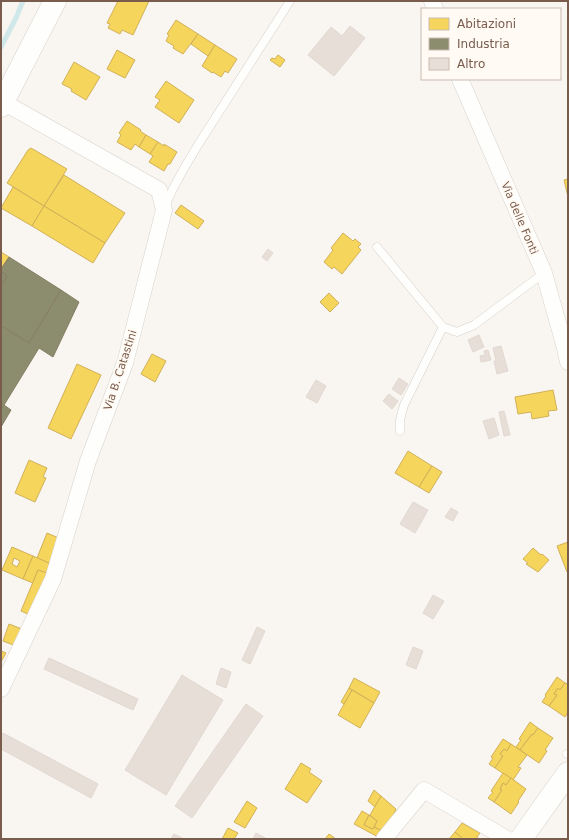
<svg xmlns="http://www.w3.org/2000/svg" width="569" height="840" viewBox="0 0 569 840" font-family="'DejaVu Sans',sans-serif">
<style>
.homes{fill:#f6d55c;stroke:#d1b158;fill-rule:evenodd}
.industry{fill:#8c8c6e;stroke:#877e64}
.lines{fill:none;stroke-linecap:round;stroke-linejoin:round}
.stream{stroke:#d0e8ea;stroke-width:5}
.building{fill:#e6ded7;stroke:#e2d8d2}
.lane-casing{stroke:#d7d1cb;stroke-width:9}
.street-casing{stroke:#d7d1cb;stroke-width:17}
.secondary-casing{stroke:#d9d2cb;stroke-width:23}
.lane{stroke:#fefefd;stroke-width:8}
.street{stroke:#fefefd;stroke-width:16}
.secondary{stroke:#fefefd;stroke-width:22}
.labels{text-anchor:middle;stroke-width:4;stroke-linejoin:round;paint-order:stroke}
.street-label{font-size:11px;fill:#7a5c4d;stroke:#fffaf3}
</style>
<rect width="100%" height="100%" fill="#f9f5f0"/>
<g class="homes">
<path d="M118,1H149L133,35L122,30L120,34L108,28L110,24L107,23Z"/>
<path d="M176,20L198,34L183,54L173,48L174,46L166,41L169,35L167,34Z"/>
<path d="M198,34L215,45L208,56L191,44Z"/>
<path d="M215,45L237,59L228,73L225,71L221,77L213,72L212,73L202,66Z"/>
<path d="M117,50L135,60L125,78L107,69Z"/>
<path d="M278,55L285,60L280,67L270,60L272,58L275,59Z"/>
<path d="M74,62L100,77L86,100L71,91L72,89L62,84Z"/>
<path d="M166,81L194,100L179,123L155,107L160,100L155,97Z"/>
<path d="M127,121L141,130L140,131L146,135L139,147L135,144L131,150L117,142L121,135L119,133Z"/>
<path d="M146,135L158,142L150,154L139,147Z"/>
<path d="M158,142L164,146V144L177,152L170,164H168L164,171L149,162L153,156L150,154Z"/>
<path d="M31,148L67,169L44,206L7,183L28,150Z"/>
<path d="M64,175L125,213L105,243L44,206Z"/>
<path d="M568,179V197L564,180Z"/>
<path d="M13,187L44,206L32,226L1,208Z"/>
<path d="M181,205L204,221L198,229L175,213Z"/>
<path d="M44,206L105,243L93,263L32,226Z"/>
<path d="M343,233L353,241L355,239L361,244L358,247L361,250L342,274L334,267L332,269L324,262L333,250L331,248Z"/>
<path d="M1,252L9,257L1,269Z"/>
<path d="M329,293L339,303L330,312L320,302Z"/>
<path d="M152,354L166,361L155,382L141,374Z"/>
<path d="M77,364L101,375L71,439L48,428Z"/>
<path d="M553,390L557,410L548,411L549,416L532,419L531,412L518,414L515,397Z"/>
<path d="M408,451L432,466L419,487L395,473Z"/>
<path d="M29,460L47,468L43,477L46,478L35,502L15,493Z"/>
<path d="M432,466L442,472L429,493L419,487Z"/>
<path d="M47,533L61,539L51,564L37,558Z"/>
<path d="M568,542V572H567L557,546Z"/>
<path d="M12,547L33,556L23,579L2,570ZM14,558L20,561L17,567L12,564Z"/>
<path d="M533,548L541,555L542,554L549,560L538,572L526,564L528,563L523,559Z"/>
<path d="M33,556L51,564L47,573L38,570L33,583L23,579Z"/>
<path d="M38,570L47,573L35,617L21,611Z"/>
<path d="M9,624L22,629L16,646L3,641Z"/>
<path d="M1,651L6,653L1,662Z"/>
<path d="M557,677L565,683L560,690L558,688L554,694L557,695L549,706L542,702L546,696L545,695Z"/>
<path d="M354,678L380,692L374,703L349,688Z"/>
<path d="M565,683L568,684V712L565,717L549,706L557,695L554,694L558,688L560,690Z"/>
<path d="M349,688L352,690L344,704L341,702Z"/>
<path d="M352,690L374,703L360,728L338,715Z"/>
<path d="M530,722L538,728L533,735L532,734L520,750L516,747L521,740L519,739Z"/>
<path d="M538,728L553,738L545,750L547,751L539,763L520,750L532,734L533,735Z"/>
<path d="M503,739L511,744L507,751L504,749L500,754L503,756L495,768L489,764L493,758L491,757Z"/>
<path d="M511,744L527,755L518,767L521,768L513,780L495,768L503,756L500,754L504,749L507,751Z"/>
<path d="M301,763L311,769L309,772L322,781L307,803L285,789Z"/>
<path d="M503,773L511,778L506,785L503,783L500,789L502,790L494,802L488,798L493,792L491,791Z"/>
<path d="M511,778L526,789L518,801L519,802L511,814L494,802L502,790L500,789L503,783L506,785Z"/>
<path d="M374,790L381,796L375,807L368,801Z"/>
<path d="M381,796L396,809L386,833L374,827L377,821L370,815Z"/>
<path d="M247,801L257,808L245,828L234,822Z"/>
<path d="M362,811L369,815L364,825L373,829L374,827L384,832L380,838L354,824Z"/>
<path d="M369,815L377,821L373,829L364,825Z"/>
<path d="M462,823L480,833L477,837L478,839H463L455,832Z"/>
<path d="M228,828L238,833L234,839H222Z"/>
<path d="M455,832L463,839H449Z"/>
<path d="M329,834L336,839H325Z"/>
</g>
<g class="industry">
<path d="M9,257L61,290L29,343L1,326V282L3,283L7,276L1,271V269Z"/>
<path d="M1,271L7,276L3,283L1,282Z"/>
<path d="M61,290L79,302L53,357L39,348L1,410V326L29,343Z"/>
<path d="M4,405L11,410L1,427V410Z"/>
</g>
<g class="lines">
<path class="stream" d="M1,47L16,18L23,1"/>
</g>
<g class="building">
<path d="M350,26L365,38L334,76L308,55L331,27L342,36Z"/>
<path d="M268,249L273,253L267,261L262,257Z"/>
<path d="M479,335L484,347L473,352L468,340Z"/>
<path d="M501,346L508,371L497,374L494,361H496L493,348Z"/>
<path d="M488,350L491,360L481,362L480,356L485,355L484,351Z"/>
<path d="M399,378L408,384L401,395L392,389Z"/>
<path d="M316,380L326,386L317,403L306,397Z"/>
<path d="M389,394L398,401L392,409L383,401Z"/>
<path d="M504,411L510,435L504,436L499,412Z"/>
<path d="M494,418L499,435L489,439L483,421Z"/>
<path d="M413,502L428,510L415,533L400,524Z"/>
<path d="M451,508L458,512L453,521L445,517Z"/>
<path d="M433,595L444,601L433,619L423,613Z"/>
<path d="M257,627L265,631L250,664L242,660Z"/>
<path d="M413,647L423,651L416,669L406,665Z"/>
<path d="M49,658L138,699L133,710L44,669Z"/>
<path d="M221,668L231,672L226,688L216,684Z"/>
<path d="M182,675L223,700L166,795L125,770Z"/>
<path d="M246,704L263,716L192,818L175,806Z"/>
<path d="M3,733L98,784L91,798L1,749V738Z"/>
<path d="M256,833L267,839H253Z"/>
<path d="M174,834L184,839H171Z"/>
</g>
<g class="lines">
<defs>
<g id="lane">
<path d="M165,207C173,185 186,165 198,145L290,1"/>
<path d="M377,247L443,327L457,332L474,325L544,273"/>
<path d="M400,431V420L404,405L443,327"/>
<path d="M567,754H568"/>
</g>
<g id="street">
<path d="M432,1L435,9"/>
<path d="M460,79L544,273L565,348L568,362"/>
<path d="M1,689L53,579L88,461L125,363L164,210L159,190L3,102"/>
<path d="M384,839L424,790L507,839"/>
</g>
<g id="secondary">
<path d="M1,106L55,1"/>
<path d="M521,839L568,773"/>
</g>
</defs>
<use href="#lane" class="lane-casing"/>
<use href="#street" class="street-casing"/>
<use href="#secondary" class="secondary-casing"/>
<use href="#lane" class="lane"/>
<use href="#street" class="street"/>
<use href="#secondary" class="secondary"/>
</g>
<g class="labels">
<g class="street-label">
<text transform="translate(520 218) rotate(67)" y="4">Via delle Fonti</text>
<text transform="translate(120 370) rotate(-72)" y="4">Via B. Catastini</text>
</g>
</g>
<rect width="569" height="840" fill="none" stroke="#7a5c4d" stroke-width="4"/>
<rect x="421" y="8" width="140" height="72" fill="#fffaf3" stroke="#cabbb1"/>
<rect x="429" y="18" width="20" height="12" fill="#f6d55c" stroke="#cabbb1"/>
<text x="457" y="28" font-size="12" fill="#7a5c4d">Abitazioni</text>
<rect x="429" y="38" width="20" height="12" fill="#8c8c6e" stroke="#cabbb1"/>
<text x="457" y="48" font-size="12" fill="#7a5c4d">Industria</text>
<rect x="429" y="58" width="20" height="12" fill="#e6ded7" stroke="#cabbb1"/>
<text x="457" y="68" font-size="12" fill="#7a5c4d">Altro</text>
</svg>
